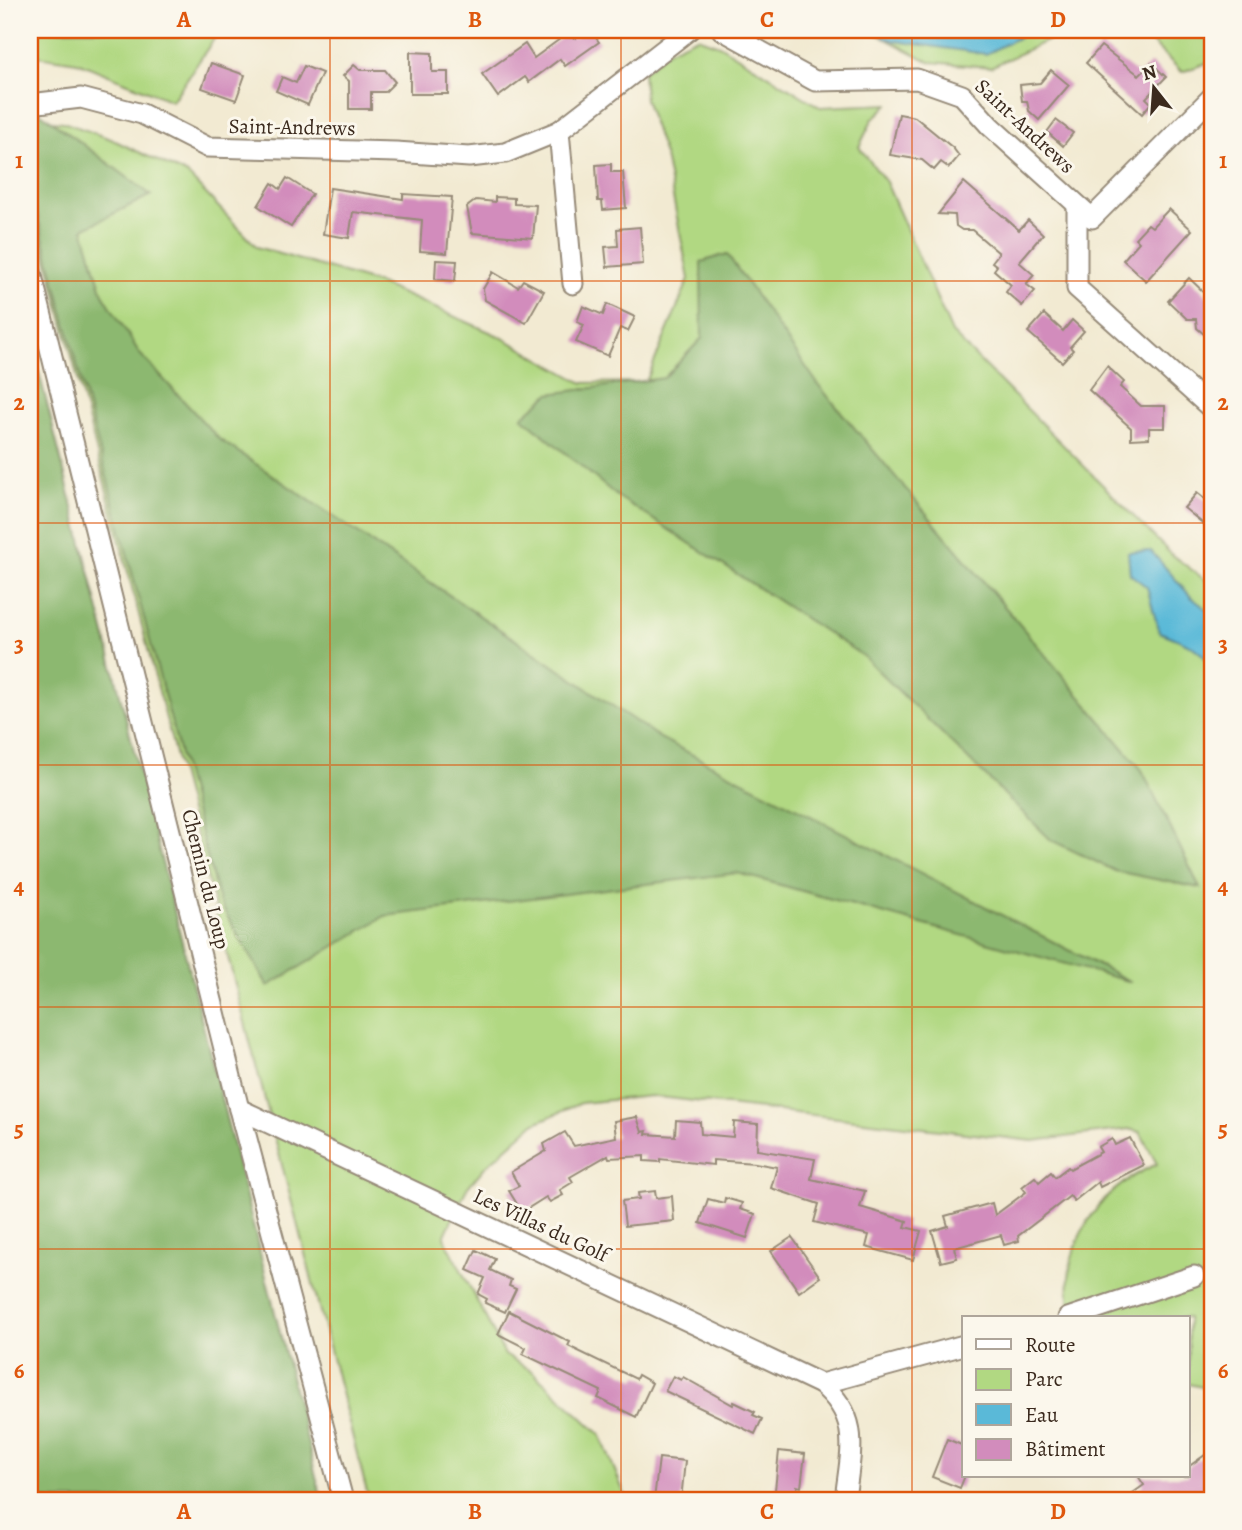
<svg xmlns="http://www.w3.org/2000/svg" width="1242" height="1530" viewBox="0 0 1242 1530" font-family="Alegreya,serif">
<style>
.green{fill:#b1d882;stroke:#768150;stroke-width:2}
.forest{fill:#8cb870;stroke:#647147;stroke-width:2}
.water{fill:#5ab9d8;stroke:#4a727b;stroke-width:2}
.building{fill:#d28cbc}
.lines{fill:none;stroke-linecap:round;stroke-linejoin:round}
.minor-casing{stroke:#968a78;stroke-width:23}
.minor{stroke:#fff;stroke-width:19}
.grid{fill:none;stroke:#df570d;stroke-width:2;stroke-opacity:0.55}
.labels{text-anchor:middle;stroke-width:6;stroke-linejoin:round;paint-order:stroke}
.street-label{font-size:21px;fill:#3b2a1e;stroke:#fbf7ec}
.neatline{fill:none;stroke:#df570d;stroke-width:2.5}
.grid-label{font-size:23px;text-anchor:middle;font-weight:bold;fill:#df570d}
</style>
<rect width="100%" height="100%" fill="#fbf7ec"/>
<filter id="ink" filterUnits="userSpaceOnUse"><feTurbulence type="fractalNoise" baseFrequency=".0143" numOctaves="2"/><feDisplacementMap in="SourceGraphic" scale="14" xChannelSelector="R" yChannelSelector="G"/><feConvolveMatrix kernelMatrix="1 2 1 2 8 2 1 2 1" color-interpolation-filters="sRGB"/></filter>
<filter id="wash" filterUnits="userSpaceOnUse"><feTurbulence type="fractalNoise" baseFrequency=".00686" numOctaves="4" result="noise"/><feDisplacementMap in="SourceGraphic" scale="28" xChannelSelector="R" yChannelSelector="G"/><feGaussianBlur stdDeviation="1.57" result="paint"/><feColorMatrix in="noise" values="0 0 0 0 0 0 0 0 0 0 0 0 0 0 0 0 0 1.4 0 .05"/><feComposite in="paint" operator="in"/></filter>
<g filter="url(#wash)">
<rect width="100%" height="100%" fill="#f2ead2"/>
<g class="green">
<path d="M30,30H220L172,101L77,62L30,55Z"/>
<path d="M869,30H1070L991,67L930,62Z"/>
<path d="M1139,30H1212V61L1182,72Z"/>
<path d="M697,37L719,45L820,107L888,104L872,120L859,147L886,182L952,333L1172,555L1212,585V1385L1206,1388L1188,1384V1318H1072C1057,1250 1094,1191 1157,1164L1140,1132L1129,1129L1033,1141L651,1096L581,1103L533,1124L484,1168L467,1188L444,1237L505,1355L532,1371L600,1434L627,1500H369L30,195V119L63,122L111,139L188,175L257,247L380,284L499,336L583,383L646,382L689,279L666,161L645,99L643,72L669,50Z"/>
</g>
<g class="forest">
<path d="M37,110L151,195L83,229L103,294L140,354L219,439L660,738L1131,982L737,873L385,916L268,986L219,902L30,187V122Z"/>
<path d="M727,254L820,387L1142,770L1200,888L1115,871L1051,840L863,656L617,496L522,417L549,394L664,378L702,338L701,262Z"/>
<path d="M30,336L322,1500H30Z"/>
</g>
<g class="water">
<path d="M885,30H1033L986,54L895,41L883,37Z"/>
<path d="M1151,551L1192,598L1212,613V668C1200,646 1182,641 1159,632L1147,587L1130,574L1128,552Z"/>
</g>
<g id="blocks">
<g class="building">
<path d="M578,30H590L599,42L565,66L560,59L529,82L525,77L498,97L482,74L525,44L534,58L564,36L576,38Z"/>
<path d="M1101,46L1139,75L1151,63L1166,77L1146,98L1151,103L1142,114L1086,63Z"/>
<path d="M410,52L432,53V72H448V94H410Z"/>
<path d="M211,63L245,75L236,100L202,88Z"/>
<path d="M354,65L360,70H385L395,82L385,92H371V109H349V81L343,76Z"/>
<path d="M304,66L322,73L308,105L276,91L282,77L296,83Z"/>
<path d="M1051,70L1069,85L1039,120L1029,111L1027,101H1022L1020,85L1040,83Z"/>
<path d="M899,114L915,117L953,148L959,156L949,168L941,162L934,170L922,160L890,155Z"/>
<path d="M1056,120L1073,133L1063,146L1047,132Z"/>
<path d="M611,164V172H623L626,208L603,210L602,201H598L596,165Z"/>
<path d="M287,178L312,194L291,227L258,206L272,183L280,189Z"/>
<path d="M964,182L1019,230L1028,220L1043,234L1019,262L1034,275L1026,284L1035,291L1022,306L1006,292L1011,285L994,270L997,266L992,262L999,253L972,230H962L956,226L955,215L938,214Z"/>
<path d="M330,188L403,199V194L452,197L447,253L420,251L422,220L353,212L349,238L323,234Z"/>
<path d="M495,197L514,198V204L536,205L533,238L472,233L467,207L476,200L495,202Z"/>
<path d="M1169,209L1192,230L1146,281L1123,260L1139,242L1135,238L1148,224L1152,227Z"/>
<path d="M640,227L643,264L607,267L605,247L618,246L617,229Z"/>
<path d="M436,260L457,261L455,281L435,279Z"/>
<path d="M493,272L518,287L523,280L544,291L526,323L485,300L483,289Z"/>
<path d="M1189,278L1212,300V327L1205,335L1197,328L1196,319H1187L1168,301Z"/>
<path d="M607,304L635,317L628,331L620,328L608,356L576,342L584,325L577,322L583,306L603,315Z"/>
<path d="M1044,314L1063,331L1072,320L1084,331L1070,347L1073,350L1062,362L1028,332Z"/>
<path d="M1107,366L1124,382L1120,387L1141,406H1165V428H1149V438L1131,439V428L1089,390Z"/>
<path d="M1197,493L1212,505V531L1184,508Z"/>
<path d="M637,1117L642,1132L647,1131L646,1134L675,1136L676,1120L700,1122L701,1134L733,1137L734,1122L758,1124L757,1150L815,1159L811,1179L865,1191L860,1207L907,1221L905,1227L921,1231L913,1260L866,1247L869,1235L814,1222L819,1204L771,1188L777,1167L755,1163L713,1160V1165L660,1159V1162L644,1161V1156L609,1158L608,1155L570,1177L573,1182L560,1190L563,1195L550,1202L546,1197L522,1212L509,1191L519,1186L511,1172L546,1151L544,1144L565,1132L574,1146L616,1137L614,1121Z"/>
<path d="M1130,1138L1144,1165L1100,1187L1098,1182L1074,1201L1070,1196L1018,1236L1019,1241L1004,1245L1001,1235L954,1248L957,1258L941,1262L932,1231L948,1226L945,1216L992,1203L995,1215L1026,1192L1022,1187L1035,1177L1039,1182L1051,1172L1055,1177L1068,1167L1070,1169L1101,1152L1098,1147L1112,1139L1115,1145Z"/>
<path d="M655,1191L656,1198L672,1196L674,1221L625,1226L622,1201L639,1199L638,1193Z"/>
<path d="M725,1198L742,1203L740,1209L755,1214L747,1238L700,1223L708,1199L724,1203Z"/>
<path d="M792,1237L820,1277L799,1292L771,1251Z"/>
<path d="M476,1250L495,1259L490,1270L511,1280L509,1286L516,1289L505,1312L485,1303L487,1299L478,1294L485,1278L467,1270Z"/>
<path d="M509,1311L570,1342L568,1346L636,1379L638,1375L652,1383L636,1417L598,1398L601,1391L523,1354L526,1348L498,1334Z"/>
<path d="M673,1376L681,1380L683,1377L733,1405L734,1402L755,1412L753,1415L762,1419L755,1434L665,1391Z"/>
<path d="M947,1439L964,1446V1478L960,1488L932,1477Z"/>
<path d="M779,1451L805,1454L801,1487L797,1486L796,1500H774Z"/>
<path d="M1205,1455L1212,1466V1492L1201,1500H1123L1144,1485L1138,1476H1188V1467Z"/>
<path d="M659,1458L685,1461L681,1500H654Z"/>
</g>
</g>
</g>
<g filter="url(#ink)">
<use href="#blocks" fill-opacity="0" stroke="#968a78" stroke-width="2"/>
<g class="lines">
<defs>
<g id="minor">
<path d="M722,30L815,81L917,79L962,95L990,126L1092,218L1212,97"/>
<path d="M30,104L81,98L142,114L207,147L396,152L469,157L505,153L559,131L689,30"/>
<path d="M559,131L573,284"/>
<path d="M1077,205V288L1212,409"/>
<path d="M30,268L239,1109L343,1500"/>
<path d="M239,1109L821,1384C863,1419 850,1452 845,1500"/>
<path d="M1068,1318L1194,1276"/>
<path d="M821,1384L964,1345"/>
</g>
</defs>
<use href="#minor" class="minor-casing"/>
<use href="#minor" class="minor"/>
</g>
</g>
<path class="grid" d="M330,30V1500M621,30V1500M912,30V1500M30,281H1212M30,523H1212M30,765H1212M30,1007H1212M30,1249H1212"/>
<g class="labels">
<g class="street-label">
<text transform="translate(1025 126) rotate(43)" y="7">Saint-Andrews</text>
<text transform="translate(292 127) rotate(1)" y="7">Saint-Andrews</text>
<text transform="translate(206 879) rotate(76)" y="7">Chemin du Loup</text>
<text transform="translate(541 1225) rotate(25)" y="7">Les Villas du Golf</text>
</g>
</g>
<rect width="1242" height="1530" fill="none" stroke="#fbf7ec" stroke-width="77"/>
<rect x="962" y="1316" width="228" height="161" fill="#fbf7ec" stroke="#aea59a" stroke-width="2"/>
<rect x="976" y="1339" width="35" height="10" fill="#ffffff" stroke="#aea59a" stroke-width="2"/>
<text x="1025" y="1352" font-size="21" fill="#3b2a1e">Route</text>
<rect x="976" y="1369" width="35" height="21" fill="#b1d882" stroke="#aea59a" stroke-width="2"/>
<text x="1025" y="1386" font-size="21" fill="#3b2a1e">Parc</text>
<rect x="976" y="1404" width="35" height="21" fill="#5ab9d8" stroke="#aea59a" stroke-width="2"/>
<text x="1025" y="1422" font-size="21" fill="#3b2a1e">Eau</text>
<rect x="976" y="1439" width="35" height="21" fill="#d28cbc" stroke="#aea59a" stroke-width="2"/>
<text x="1025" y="1456" font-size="21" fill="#3b2a1e">Bâtiment</text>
<g transform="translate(1154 88) rotate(343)" stroke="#fbf7ec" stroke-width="5" paint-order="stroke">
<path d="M0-5L12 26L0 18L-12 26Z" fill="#3b2a1e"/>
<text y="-10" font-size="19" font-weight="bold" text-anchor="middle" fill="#3b2a1e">N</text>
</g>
<rect x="38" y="38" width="1166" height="1454" class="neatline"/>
<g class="grid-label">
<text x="184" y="27">A</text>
<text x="475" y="27">B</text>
<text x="767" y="27">C</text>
<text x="1058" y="27">D</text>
<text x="19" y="168">1</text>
<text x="1223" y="168">1</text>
<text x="19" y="410">2</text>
<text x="1223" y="410">2</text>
<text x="19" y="652">3</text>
<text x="1223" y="652">3</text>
<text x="19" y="894">4</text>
<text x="1223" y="894">4</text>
<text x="19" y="1136">5</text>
<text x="1223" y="1136">5</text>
<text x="19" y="1378">6</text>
<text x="1223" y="1378">6</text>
<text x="184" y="1519">A</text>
<text x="475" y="1519">B</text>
<text x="767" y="1519">C</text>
<text x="1058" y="1519">D</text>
</g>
</svg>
